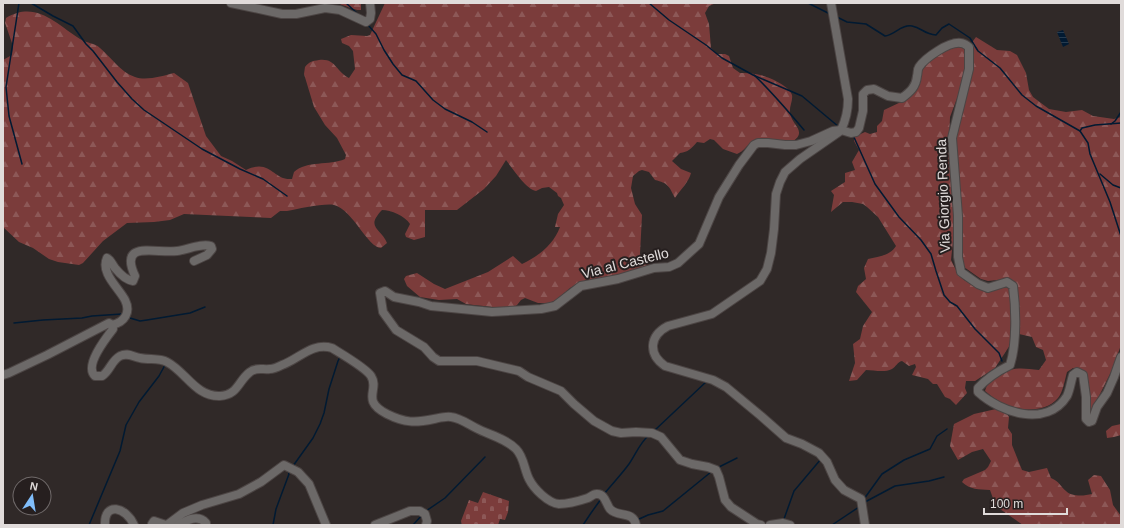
<svg xmlns="http://www.w3.org/2000/svg" width="1124" height="528" viewBox="0 0 1124 528" font-family="Helvetica,sans-serif">
<style>
.forest{fill:url(#forest-firs)}
.cemetery{fill:url(#cemetery-stones)}
.water{fill:url(#water-rules)}
.lines{fill:none;stroke-linecap:round;stroke-linejoin:round}
.stream{stroke:#011a32;stroke-width:1.5}
.minor-casing{stroke:#4c4544;stroke-width:10}
.minor{stroke:#6c6968;stroke-width:8}
.labels{text-anchor:middle;stroke-width:4;stroke-linejoin:round;paint-order:stroke}
.street-label{font-size:14px;fill:#e0dbda;stroke:#261f1f}
</style>
<defs>
<pattern id="forest-firs" width="22" height="20" patternUnits="userSpaceOnUse"><rect width="22" height="20" fill="#7b3c3b"/><path d="M5 1l3.5 6h-7zM16 11l3.5 6h-7z" fill="#8d5857"/></pattern>
<pattern id="cemetery-stones" width="16" height="16" patternUnits="userSpaceOnUse"><rect width="16" height="16" fill="#7b3c3b"/><path d="M2 7V4a2 2 0 0 1 4 0v3zM10 15v-3a2 2 0 0 1 4 0v3z" fill="#8d5857"/></pattern>
<pattern id="water-rules" width="6" height="5" patternUnits="userSpaceOnUse"><rect width="6" height="5" fill="#011a32"/><path d="M0 2.5h6" fill="none" stroke="#263b4f"/></pattern>
</defs>
<rect width="100%" height="100%" fill="#302928"/>
<g class="forest">
<path d="M337,3H361V10C356,11 343,5 337,3Z"/>
<path d="M385,3H716L709,6L705,13L709,24L711,48L717,54H725L729,56L733,68L740,73C745,73 750,73 755,74C765,75 789,85 792,95C793,101 789,107 790,113C792,126 808,131 792,142C780,141 761,135 752,142C746,146 744,151 737,154L723,149L714,140L710,139L704,143L697,142C691,149 688,152 680,153L672,161L681,169L691,173C689,182 680,190 675,198C669,186 668,183 655,180L649,172L642,170L639,171L633,176L631,188L635,204L642,215L640,254L644,261L652,266L611,278L577,284L570,288L556,300L549,303H538L525,298L521,300L517,305L514,307L503,308L474,305L466,304L457,299L439,300L420,297L407,286L404,279L406,276L417,273L434,284L445,289L488,272L513,256L522,264C540,255 553,245 560,227H555L558,214L564,205L561,198L558,196L557,193L549,187L542,188L536,191C526,189 513,169 506,160L496,176L484,189L457,210H425V237L414,240L406,237L405,234L410,224C405,216 391,210 382,210C365,228 381,228 387,243L381,248C368,248 353,210 334,205C325,203 298,209 287,211H280L271,218L184,214L170,220L154,222L127,223L103,241L83,263L79,265L58,262L49,259L33,248L19,242L3,227V60L12,55L13,46L5,23L6,18C36,0 56,24 80,39C86,43 95,43 100,48C111,57 120,72 135,77C146,81 163,76 174,73L188,83L206,136L221,156L232,161L246,170C271,158 273,181 292,179L294,172C307,160 329,166 345,159L346,155L337,138L325,125L314,107L304,74L305,67C309,62 312,61 319,60C336,58 335,71 349,78L355,69L353,51L349,46L342,43L341,39L351,35L367,36L370,35Z"/>
<path d="M976,37L997,50L1010,51L1017,55L1026,73L1029,90L1033,97L1049,109L1066,112L1082,110L1093,116L1114,119L1121,117V345L1112,370L1090,414C1089,397 1094,373 1073,368L1067,372C1065,379 1063,392 1058,398C1045,414 1016,411 1000,402C995,399 990,395 985,391C987,383 991,381 997,377C1012,366 1021,368 1039,370L1046,360L1043,350L1036,347L1032,337L1019,334L1017,286L1006,279L988,281L981,279L964,267L961,257L954,139L972,66L973,41Z"/>
<path d="M959,47L966,49L965,67L959,93L950,117L949,141L955,222L951,260L956,270L964,280L977,288L990,290L1007,286L1012,293L1010,345L995,368L975,381H966L965,388L967,393L956,405L950,399L945,397L937,384H933L928,379L912,375L916,367L915,364L909,366L902,361C897,362 896,367 892,369C884,373 874,370 866,370L857,380L849,381L855,363L853,344L860,339L863,326L872,312L856,292L858,286L866,279L864,268L868,259C878,257 891,255 896,246L878,217L867,207L863,204L852,202H843L831,212L834,195L831,191L845,182V173L855,170L852,162L859,150L854,141V137L865,132L870,134L877,132V126L882,121L884,110L903,101L920,69L932,55L952,48Z"/>
<path d="M996,409L1007,414L1009,417L1008,428L1012,434V445L1022,470L1029,472L1047,468L1051,478C1060,482 1060,486 1066,491C1072,497 1084,496 1092,494L1088,480L1094,475L1101,476L1110,490L1113,505L1121,516V525H1023L997,507L995,504L990,490C979,489 970,490 962,482L964,479L985,470L988,467L991,461L983,449L972,452L958,460L950,446L954,424L974,414Z"/>
<path d="M1121,424V435L1114,437L1107,438L1106,431L1112,426Z"/>
</g>
<path class="cemetery" d="M483,492L509,501L508,512L505,520L500,519L498,525H462L461,521L469,500L478,503Z"/>
<path class="water" d="M1063,30L1069,44L1063,47L1057,32Z"/>
<g class="lines">
<g class="stream">
<path d="M19,3L6,87L9,116L22,164"/>
<path d="M31,3L53,16L73,26L86,44L93,51L117,82L132,99L144,110L202,149L240,169L263,179L287,196"/>
<path d="M346,3L359,15"/>
<path d="M649,3L669,20L706,45L722,58L753,75L802,96L839,127"/>
<path d="M808,3L830,14"/>
<path d="M837,17L847,22L866,24L885,36C894,35 902,24 912,26C922,28 924,34 936,35L942,28L949,24L970,38L978,51L1000,68L1022,95L1036,106L1080,131L1088,143L1090,154L1110,202L1121,236"/>
<path d="M368,25L376,34L384,50L393,64L402,75L416,81L433,100L445,109L472,122L487,132"/>
<path d="M754,75C772,92 788,111 804,130"/>
<path d="M1111,124L1115,121L1121,112"/>
<path d="M1080,131L1082,128L1095,125L1121,123"/>
<path d="M853,135L875,184L899,217L921,240L931,254L936,271L944,295L950,302L957,306L975,329L999,353L1002,361"/>
<path d="M1100,174L1113,185L1121,188"/>
<path d="M130,318L140,321L147,320L190,313L205,307"/>
<path d="M14,323L43,320L82,318L92,316L122,314"/>
<path d="M655,430L707,381"/>
<path d="M293,466L313,438L320,424L324,413L329,389L338,361L340,357"/>
<path d="M717,468L737,458"/>
<path d="M604,494C612,484 621,475 629,464C636,454 639,444 649,435"/>
<path d="M864,499L882,474L904,460L930,449L937,436L947,429"/>
<path d="M865,502L895,486L929,481L944,477"/>
<path d="M426,511L445,498L485,457"/>
<path d="M784,519L794,491L821,459"/>
<path d="M637,520L648,515L663,511L711,472"/>
<path d="M89,525L120,451L126,425L139,402L159,376L165,365"/>
<path d="M273,525L276,509L289,474L288,471"/>
<path d="M413,525L422,515"/>
<path d="M583,525L591,513L601,499"/>
<path d="M832,525L859,507"/>
</g>
<defs>
<g id="minor">
<path d="M231,3L282,14H296L325,8L340,10L366,22L370,19L371,13L370,3"/>
<path d="M831,3L848,99C848,111 846,120 841,130"/>
<path d="M839,132L800,159L785,172L780,182L776,194L774,229L771,253L767,269L760,281L712,314L668,326C649,336 648,354 665,366L713,380L726,387L761,416L786,438L802,444L819,453L827,462L835,480L844,490L861,499L865,525"/>
<path d="M112,325C125,322 131,312 125,300C119,288 100,273 107,258C111,260 112,264 115,268C119,273 126,280 133,281L135,276C118,239 157,254 177,251C187,250 201,243 211,246L212,249L207,255L194,261"/>
<path d="M3,375L9,373L47,355L109,323L112,325L113,329C106,338 84,366 95,376H102C110,371 111,361 120,356C128,352 133,357 140,358C150,360 159,358 167,362C186,372 196,397 220,396C238,395 238,381 250,372C256,367 263,370 270,369C274,369 278,367 282,365C299,359 312,342 332,348C340,353 366,368 371,376C380,390 360,400 387,414C405,423 415,423 434,419C439,418 446,416 451,417C460,418 468,424 476,428C489,435 505,438 516,449C524,457 524,469 529,479C534,489 548,503 559,504C568,504 579,501 588,498C590,497 594,494 596,494C605,493 606,504 610,509C618,518 633,510 636,525"/>
<path d="M105,525C104,501 126,507 134,525"/>
<path d="M152,525V524L154,521L166,525"/>
<path d="M167,525L183,513L202,505L239,494L261,482L284,465L298,472L309,484L326,525"/>
<path d="M178,525C187,520 198,514 206,523V525"/>
<path d="M375,525L410,511H420L425,514L427,521L426,525"/>
<path d="M761,525L757,524L731,507L725,500L719,477L716,470L708,467L692,464L680,460L661,437L652,433L636,432L621,433L612,431L594,421L574,404L561,391L528,377L519,371L477,361H439L433,357L424,347L396,330L383,312L380,293L385,291L394,297L419,302L431,306L492,312L541,309L555,306L581,286L618,279L654,268L669,267L678,263L699,244L719,197L739,165L754,145L758,143H768L785,145H796L811,141L833,131L841,130L851,133L856,132L859,128L863,111V94L867,90L874,89L888,96L902,98C910,92 916,87 917,76C918,73 917,70 919,67C925,58 949,41 961,43C964,43 966,45 969,47V69L952,138L958,216V257L961,272L978,284L988,288L1007,282L1013,286C1016,309 1017,343 1010,365C998,371 987,378 978,388V392C1001,413 1047,428 1067,396C1070,390 1071,381 1073,375L1077,372L1083,375L1086,397V419L1089,422L1092,421L1097,407L1107,393L1114,377L1121,357"/>
<path d="M770,525L783,523L790,525"/>
</g>
</defs>
<use href="#minor" class="minor-casing"/>
<use href="#minor" class="minor"/>
</g>
<g class="labels">
<g class="street-label">
<text transform="translate(943 196) rotate(-92)" y="5">Via Giorgio Renda</text>
<text transform="translate(625 263) rotate(-14)" y="5">Via al Castello</text>
</g>
</g>
<rect width="1124" height="528" fill="none" stroke="#e0dbda" stroke-width="8"/>
<g transform="translate(32 496) rotate(12)"><circle r="19" fill="#261f1f" stroke="#706a6a"/>
<path d="M0-3L7 15L0 10L-7 15Z" fill="#80bdfa"/>
<text y="-6" font-size="11" font-weight="bold" text-anchor="middle" fill="#e0dbda">N</text>
</g>
<path d="M984 508v6h83v-6" fill="none" stroke="#e0dbda" stroke-width="2"/>
<text x="990" y="508" font-size="12" fill="#e0dbda" stroke="#261f1f" stroke-width="3" paint-order="stroke">100 m</text>
</svg>
